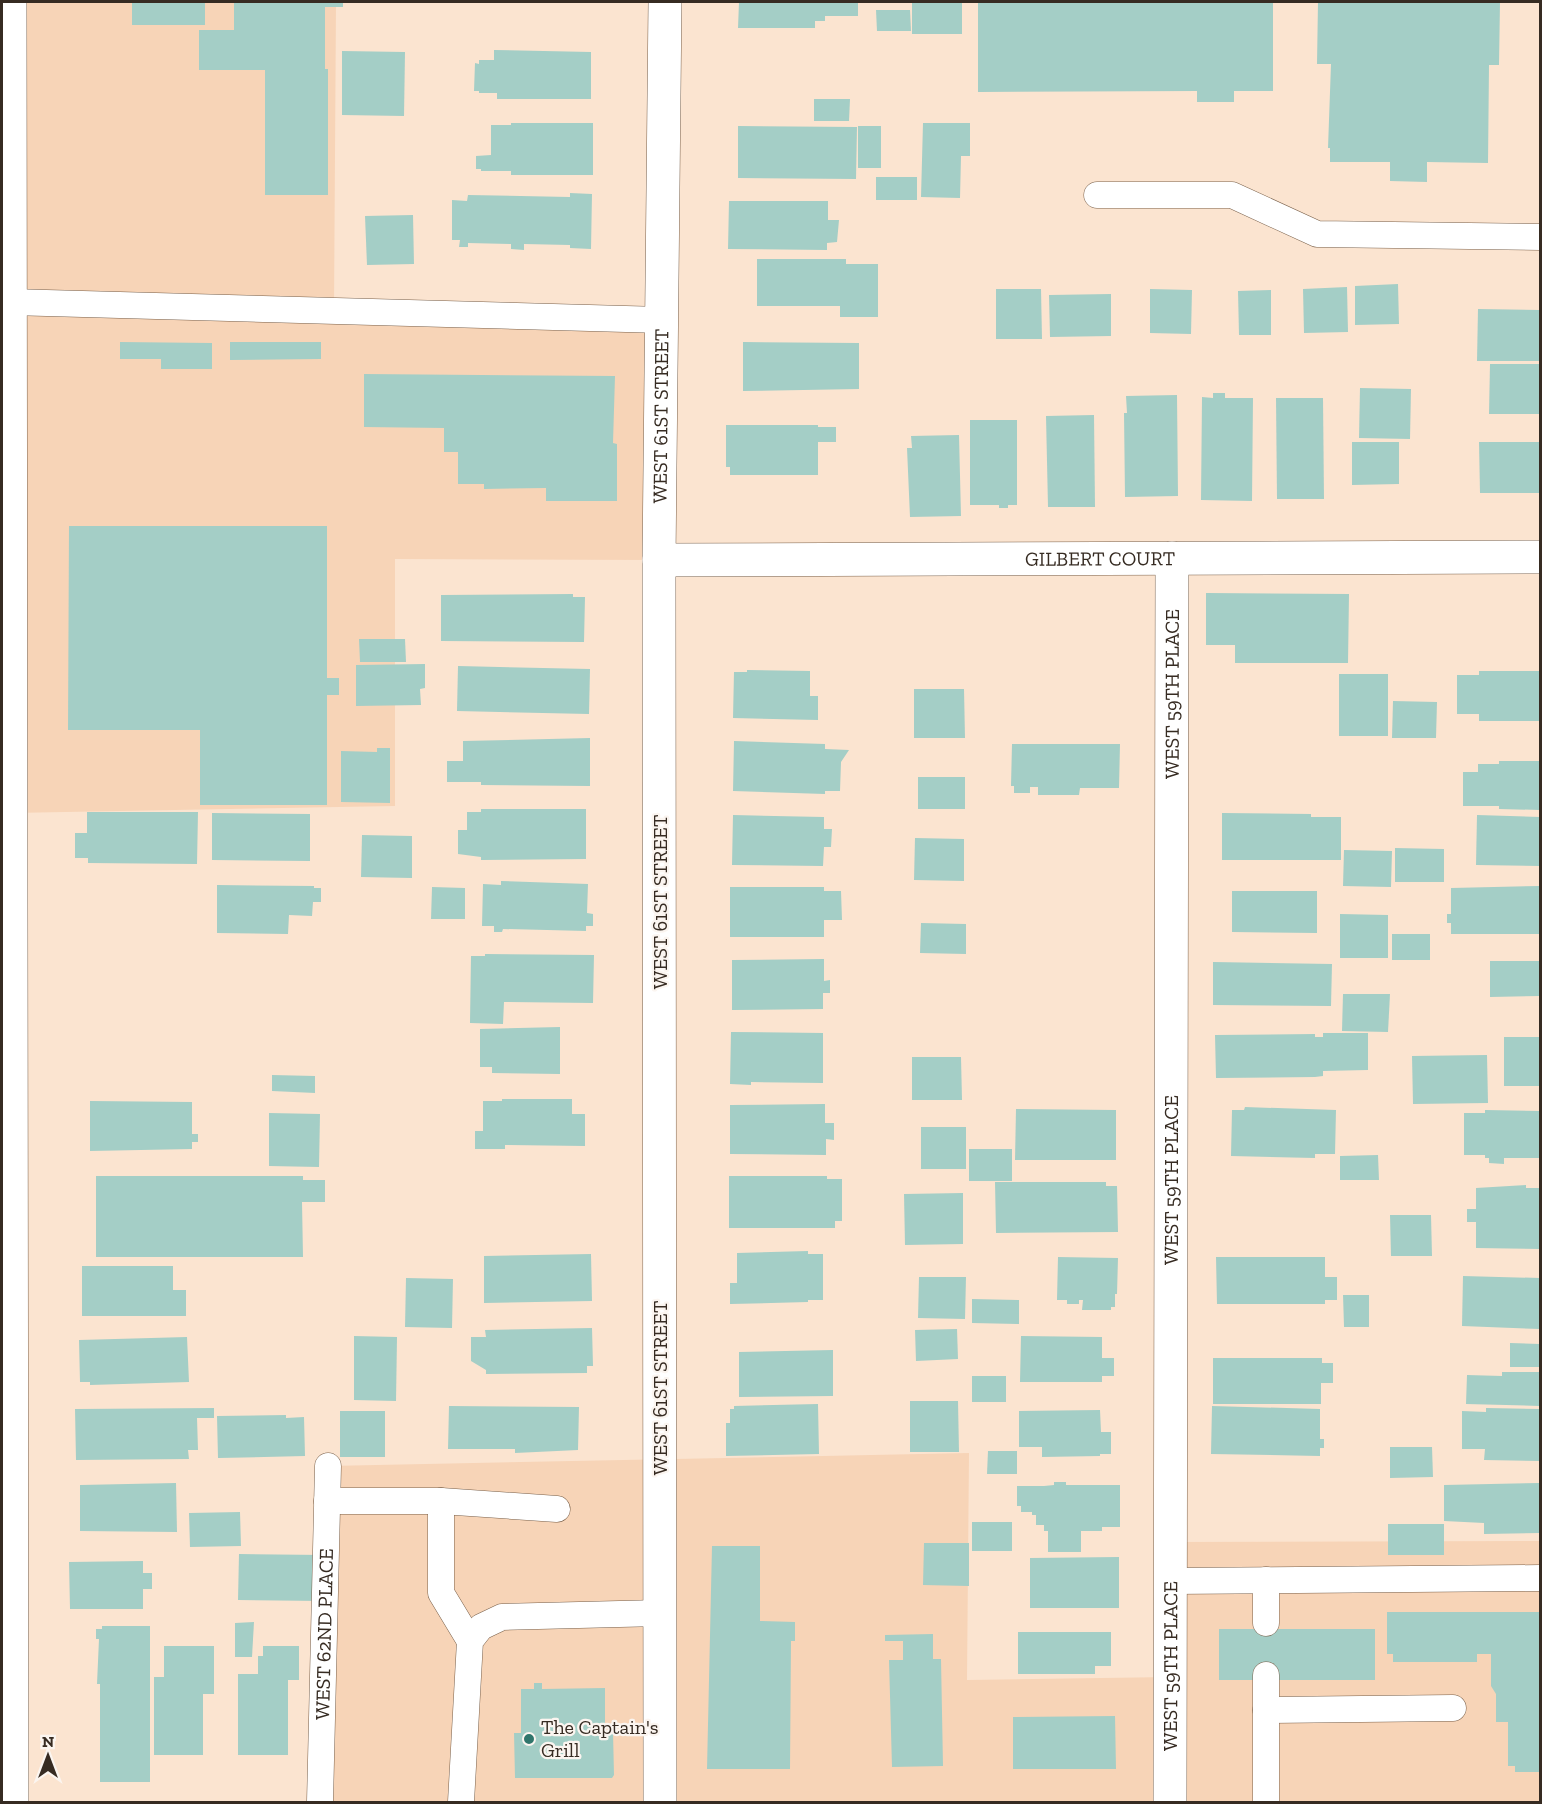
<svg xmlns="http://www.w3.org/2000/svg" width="1542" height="1804" viewBox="0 0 1542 1804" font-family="'Zilla Slab',serif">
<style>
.built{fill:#f7d4b7}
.building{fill:#a4cec6}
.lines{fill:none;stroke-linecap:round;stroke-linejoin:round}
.service-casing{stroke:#7a614b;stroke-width:27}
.minor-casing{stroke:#7a614b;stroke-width:34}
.service{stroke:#fff;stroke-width:26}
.minor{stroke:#fff;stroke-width:33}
.poi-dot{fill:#30766c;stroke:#fbf5f0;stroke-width:2}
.labels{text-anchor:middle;stroke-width:4.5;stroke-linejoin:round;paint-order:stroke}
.street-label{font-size:20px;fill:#362b22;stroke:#fbf5f0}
.poi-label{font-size:20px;fill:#362b22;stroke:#fbf5f0;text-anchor:start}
</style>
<rect width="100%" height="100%" fill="#fbe4d0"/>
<g class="built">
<path d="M2,2H336L334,310L662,320L659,560L395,559V806L11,813Z"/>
<path d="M969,1453L967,1680L1170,1677V1542L1540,1541V1802H320L328,1466Z"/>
</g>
<g class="building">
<rect x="132" y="2" width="73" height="23"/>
<path d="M234,2H343V7H325V69H328V195H265V70H199V30H234Z"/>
<path d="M739,2H858V16H825V21H815V28H738Z"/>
<rect x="912" y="2" width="50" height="32"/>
<path d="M978,2H1273V91H1234V102H1197V91L978,92Z"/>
<path d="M1318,2H1500L1499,65H1489L1488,163L1427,162V182L1390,181V162H1330V148H1328L1331,64H1317Z"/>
<path d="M876,10H910L911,31H877Z"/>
<path d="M494,50L591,52V99H497V93H479V91H474L475,63L479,64V60H494Z"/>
<path d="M342,51L405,52L404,116L342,115Z"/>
<path d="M814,99H850L849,121H814Z"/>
<path d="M511,123H593V175H511V171H481V169H476V156L491,155V125H511Z"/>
<path d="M923,123H970V156H961L960,198L921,197Z"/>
<path d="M738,126L857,127L856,179L738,178Z"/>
<rect x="858" y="126" width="23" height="42"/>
<rect x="876" y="177" width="41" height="23"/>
<path d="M570,193L592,194L591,249L570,248V245L524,244V250L511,249V244L468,243V247H459L460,240H452V200L467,201L468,195L570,197Z"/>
<path d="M729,201H828V220H839L837,242L827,243V250L728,249Z"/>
<path d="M413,215L414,264L367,265L365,216Z"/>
<path d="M757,259H846V264H878V317H840V306H757Z"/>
<path d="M1398,284L1399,324L1355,325V286Z"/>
<path d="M1347,287L1348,332L1304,333L1303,289Z"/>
<path d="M996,289H1041L1042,339H996Z"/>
<path d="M1150,289L1192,290L1191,334L1150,333Z"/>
<path d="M1271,290V335H1239L1238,291Z"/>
<path d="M1111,294V336L1050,337L1049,295Z"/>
<path d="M1478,309L1540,310V361H1477Z"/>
<path d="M120,342L212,343V369H161V359H120Z"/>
<path d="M230,342H321V359L230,360Z"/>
<path d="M743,342L859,343V389L743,391Z"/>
<path d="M1490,364H1540V414H1489Z"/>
<path d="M364,374L615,376L613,443L617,444V501H546V488L484,489V484H458V452H444V428L364,427Z"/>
<path d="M1360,388L1411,389L1410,439L1359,438Z"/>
<path d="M1213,393H1225V398H1253L1252,501L1201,500L1202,397L1213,398Z"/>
<path d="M1177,395L1178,496L1125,497L1124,413H1127L1126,396Z"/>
<path d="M1276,398H1323L1324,499H1277Z"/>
<path d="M1094,415L1095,507H1048L1046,416Z"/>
<path d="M970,420H1017V505H1008V508H999V505H970Z"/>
<path d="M726,425H818V427H836V442H818V475H730V467H726Z"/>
<path d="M959,435L961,516L910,517L907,448H912L911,436Z"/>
<path d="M1352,442H1399V484L1352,485Z"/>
<path d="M1479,442H1540V493H1480Z"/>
<path d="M69,526H327V678H339V695H327V805H200V730H68Z"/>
<path d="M1206,593L1349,594L1348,663H1235V645H1206Z"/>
<path d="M573,594V597H585L584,642L441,641V595Z"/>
<path d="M359,639H405L406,662H360Z"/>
<path d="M425,664V688L420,689L421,705L356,706V665Z"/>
<path d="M458,666L590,669L589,714L457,711Z"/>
<path d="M747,670L810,671V696H818V720L733,718L734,672H747Z"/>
<path d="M1479,671H1540V721H1479V714H1457V675H1479Z"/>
<rect x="1339" y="674" width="49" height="62"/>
<path d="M914,689H964L965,738H914Z"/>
<path d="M1393,701L1437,702L1436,738H1392Z"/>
<path d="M590,738V786L481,785V782H447V761H463V741Z"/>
<path d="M734,741L825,744V749L849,750L841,762L840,791H825V794L733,791Z"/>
<path d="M1012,744H1120L1119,788H1080L1079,795H1038V787H1030V793H1014V786H1011Z"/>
<path d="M377,748H390V803L341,802V751L377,752Z"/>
<path d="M1499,761H1540V810L1499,809V806H1463V772H1478V764H1499Z"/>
<rect x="918" y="777" width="47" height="32"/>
<path d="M481,809H586V859L481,860V857L458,854V830H467V812H481Z"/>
<path d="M87,812H198L197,864L88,863V858H75V833H87Z"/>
<path d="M212,813L310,814V861L212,860Z"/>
<path d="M1222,813L1311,814V817H1341V860H1222Z"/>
<path d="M733,815L824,817V829H832L831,847H824L823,866L732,865Z"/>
<path d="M1477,815L1540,817V866L1476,865Z"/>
<path d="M362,835L412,836V878L361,877Z"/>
<path d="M915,838L964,839V881L914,880Z"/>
<path d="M1395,848L1444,849V882H1395Z"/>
<path d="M1344,850L1392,851L1391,887L1343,886Z"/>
<path d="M501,881L588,884L587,913L593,914V926H586V931L503,929L502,932H494V926H482L483,884L501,885Z"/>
<path d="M217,885L314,886V888H321V902H313L312,916L289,915L288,934L217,933Z"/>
<path d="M1540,886V934H1451V923H1447V914H1451V888Z"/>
<path d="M432,887L465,888V919H431Z"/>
<path d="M730,887H824V891H841L842,920H824V937H730Z"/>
<path d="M1232,891H1317V933L1232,932Z"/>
<path d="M1340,914L1388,915V958H1340Z"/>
<path d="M921,923L966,924V954L920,953Z"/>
<rect x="1392" y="934" width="38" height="26"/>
<path d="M485,954L594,955L593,1003L504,1002L503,1024L470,1023L471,956H485Z"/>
<path d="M824,959V981L830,980V993H823V1009L732,1010V960Z"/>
<path d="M1490,961H1540V996L1490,997Z"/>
<path d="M1213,962L1332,964L1331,1006L1213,1005Z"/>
<path d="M1343,994H1390L1388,1032L1342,1031Z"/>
<path d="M560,1027V1074L492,1073V1067H480V1029Z"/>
<path d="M731,1032L823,1033V1083L751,1082V1085L730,1084Z"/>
<path d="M1323,1033H1368V1070L1323,1071V1076L1315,1077L1216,1078L1215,1035L1315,1034V1037H1323Z"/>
<rect x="1504" y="1037" width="36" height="49"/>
<path d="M1487,1055L1488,1103L1413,1104L1412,1056Z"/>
<path d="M912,1057H961L962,1100H912Z"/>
<path d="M272,1075L315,1076V1093L272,1091Z"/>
<path d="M502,1099H572V1114H585V1146L505,1145V1149H475V1131H483V1101H502Z"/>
<path d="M90,1101L192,1102V1134H198V1142H192V1149L90,1151Z"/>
<path d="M825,1104V1123H834V1140L826,1139V1155L730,1154V1105Z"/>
<path d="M1245,1107L1336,1110L1335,1154H1315V1158L1231,1156L1232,1110H1244Z"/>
<path d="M1016,1109L1116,1110V1160H1015Z"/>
<path d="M1485,1110L1540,1111V1158H1504V1164L1489,1163V1158H1485V1155H1464V1113H1485Z"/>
<path d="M269,1113L320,1114L319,1167L269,1166Z"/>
<rect x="921" y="1127" width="45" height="42"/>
<rect x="969" y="1149" width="43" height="32"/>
<path d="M1378,1155L1379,1180H1340V1156Z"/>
<path d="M96,1176H303V1180H325V1202H302L303,1257H96Z"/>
<path d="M729,1176H827V1179H842V1221H835V1228H729Z"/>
<path d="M995,1182H1106V1186H1117L1118,1232L996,1233Z"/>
<path d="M1526,1185V1188H1540V1249L1476,1248V1222H1467V1209H1476V1188Z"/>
<path d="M963,1193V1244L905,1245L904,1194Z"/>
<path d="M1390,1215H1431L1432,1256H1391Z"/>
<path d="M808,1251V1254H823V1300H808V1302L730,1304V1283H737V1253Z"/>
<path d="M591,1254L592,1301L484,1303V1256Z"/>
<path d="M1058,1257L1118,1258L1117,1294H1115V1307H1111V1310H1082L1083,1300H1079V1304H1067V1300H1057Z"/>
<path d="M1216,1257H1325V1277H1337V1300H1325V1304H1217Z"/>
<path d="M82,1266H173V1290H186V1316H82Z"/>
<path d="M1463,1276L1540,1278V1329L1462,1326Z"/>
<path d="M919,1277H966L965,1319L918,1318Z"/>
<path d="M406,1278L453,1279L452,1328L405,1327Z"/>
<path d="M1343,1295H1369V1327H1344Z"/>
<path d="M972,1299L1019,1300V1324L972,1323Z"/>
<path d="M592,1328L593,1366H587V1373L486,1374V1370L471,1361V1337H486L485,1330Z"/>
<path d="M957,1329L958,1359L916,1361L915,1330Z"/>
<path d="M354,1336L397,1337L396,1401L354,1400Z"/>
<path d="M1021,1336L1102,1337V1358H1114V1376H1102V1382H1020Z"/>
<path d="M187,1337L189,1382L90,1385V1382H80L79,1340Z"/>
<path d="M1510,1343L1540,1344V1367H1510Z"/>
<path d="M833,1350V1396L739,1397V1352Z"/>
<path d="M1213,1358H1322V1363H1333V1383H1321V1404H1213Z"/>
<path d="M1502,1372H1540V1406L1466,1404L1467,1375L1502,1376Z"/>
<rect x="972" y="1376" width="34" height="26"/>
<path d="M910,1401H958L959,1452H910Z"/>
<path d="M818,1404L819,1454L726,1456V1423H730V1409H734V1406Z"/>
<path d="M449,1406L579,1407L578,1450L515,1453V1449H448Z"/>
<path d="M1212,1406L1320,1409V1439H1324V1448H1320V1456L1211,1454Z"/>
<path d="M214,1408V1418H197L198,1450H188L189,1459L76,1460L75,1409Z"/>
<path d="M1486,1408L1540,1409V1461L1484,1460L1485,1449H1462V1411L1486,1412Z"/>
<path d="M1100,1410L1101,1432H1111V1454H1100V1456L1042,1457V1447H1019V1411Z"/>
<rect x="340" y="1411" width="45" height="46"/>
<path d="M286,1415V1418L304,1417L305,1456L218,1458L217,1416Z"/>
<path d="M1390,1447H1432L1433,1477L1390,1478Z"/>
<path d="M988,1451H1017V1474H987Z"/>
<path d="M1054,1482H1066V1485H1120V1527H1102V1531H1081V1552H1048V1531H1044V1525H1036V1515H1032V1512H1021V1506H1017V1486H1044L1054,1485Z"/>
<path d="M176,1483L177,1532L80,1531V1485Z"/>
<path d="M1540,1483V1533L1484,1534V1523L1444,1521V1485Z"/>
<path d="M240,1512L241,1546L190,1547L189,1513Z"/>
<rect x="972" y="1522" width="40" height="29"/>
<rect x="1388" y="1524" width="56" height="31"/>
<path d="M924,1543H969V1586L923,1585Z"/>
<path d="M712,1546H760V1621L795,1622V1641H791L790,1769H707Z"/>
<path d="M239,1554L324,1555L323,1601L238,1600Z"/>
<path d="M1119,1557V1608H1030V1558Z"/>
<path d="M143,1561V1573H152V1589H143V1609H70L69,1562Z"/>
<path d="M1387,1612H1540V1772H1515V1766H1508V1722H1496V1694L1491,1686V1654H1477V1662H1393V1654H1387Z"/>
<path d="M254,1622L252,1657H235V1623Z"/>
<path d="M102,1626H150V1782H100V1684H97L99,1639H96V1629H102Z"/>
<rect x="1219" y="1629" width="156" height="51"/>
<path d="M1018,1632H1111V1666H1095V1674H1018Z"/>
<path d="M933,1634V1659H941L943,1766L892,1767L889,1660H903V1641H885V1635Z"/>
<path d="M164,1646H214V1694H203V1755H154V1677H164Z"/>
<path d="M263,1646H299V1680H288V1755H238V1674H258V1656H263Z"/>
<path d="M534,1683H542V1689L605,1688V1732H613L614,1775L612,1778H515L514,1733H521V1689H534Z"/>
<path d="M1115,1716L1116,1769H1013V1717Z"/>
</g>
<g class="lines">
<defs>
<g id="service">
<path d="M1097,195H1232L1317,234L1540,237"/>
<path d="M10,302L662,320"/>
<path d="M327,1501H441L557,1509"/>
<path d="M441,1501V1593L470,1641"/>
<path d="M1266,1580V1623"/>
<path d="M1170,1581L1540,1578"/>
<path d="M1266,1675V1802"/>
<path d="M1266,1710L1453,1708"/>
<path id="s1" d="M320,1802L328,1466"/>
<path d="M461,1802L470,1641L481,1627L502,1617L660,1613"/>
</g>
<g id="minor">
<path d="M10,2L12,1802"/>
<path id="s2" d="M659,560L1540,557"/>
<path id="s3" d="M660,1802L659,560L665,2"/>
<path id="s4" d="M1170,1802L1172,558"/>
</g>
</defs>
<use href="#service" class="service-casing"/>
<use href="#minor" class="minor-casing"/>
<use href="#service" class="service"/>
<use href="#minor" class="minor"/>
</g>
<circle class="poi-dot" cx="529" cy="1739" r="6"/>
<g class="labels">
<g class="street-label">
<text dy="7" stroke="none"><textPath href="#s3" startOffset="1386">WEST 61ST STREET</textPath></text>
<text dy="7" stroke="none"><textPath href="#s2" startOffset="441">GILBERT COURT</textPath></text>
<text dy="7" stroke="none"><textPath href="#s4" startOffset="1108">WEST 59TH PLACE</textPath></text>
<text transform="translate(660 902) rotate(-90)" y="7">WEST 61ST STREET</text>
<text dy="7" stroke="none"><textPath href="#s4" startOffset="622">WEST 59TH PLACE</textPath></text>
<text transform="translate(660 1388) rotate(-90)" y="7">WEST 61ST STREET</text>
<text dy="7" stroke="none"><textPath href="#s1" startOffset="168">WEST 62ND PLACE</textPath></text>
<text dy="7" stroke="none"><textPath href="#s4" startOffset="136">WEST 59TH PLACE</textPath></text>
</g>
<g class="poi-label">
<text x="541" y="1734">The Captain's<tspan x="541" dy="23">Grill</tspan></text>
</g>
</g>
<rect width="1542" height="1804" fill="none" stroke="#362b22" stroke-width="6"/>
<g transform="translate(48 1756)" stroke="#fbf5f0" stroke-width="4.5" paint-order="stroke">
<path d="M0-4.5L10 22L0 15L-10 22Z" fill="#362b22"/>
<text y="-9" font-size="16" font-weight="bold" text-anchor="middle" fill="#362b22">N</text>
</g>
</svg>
